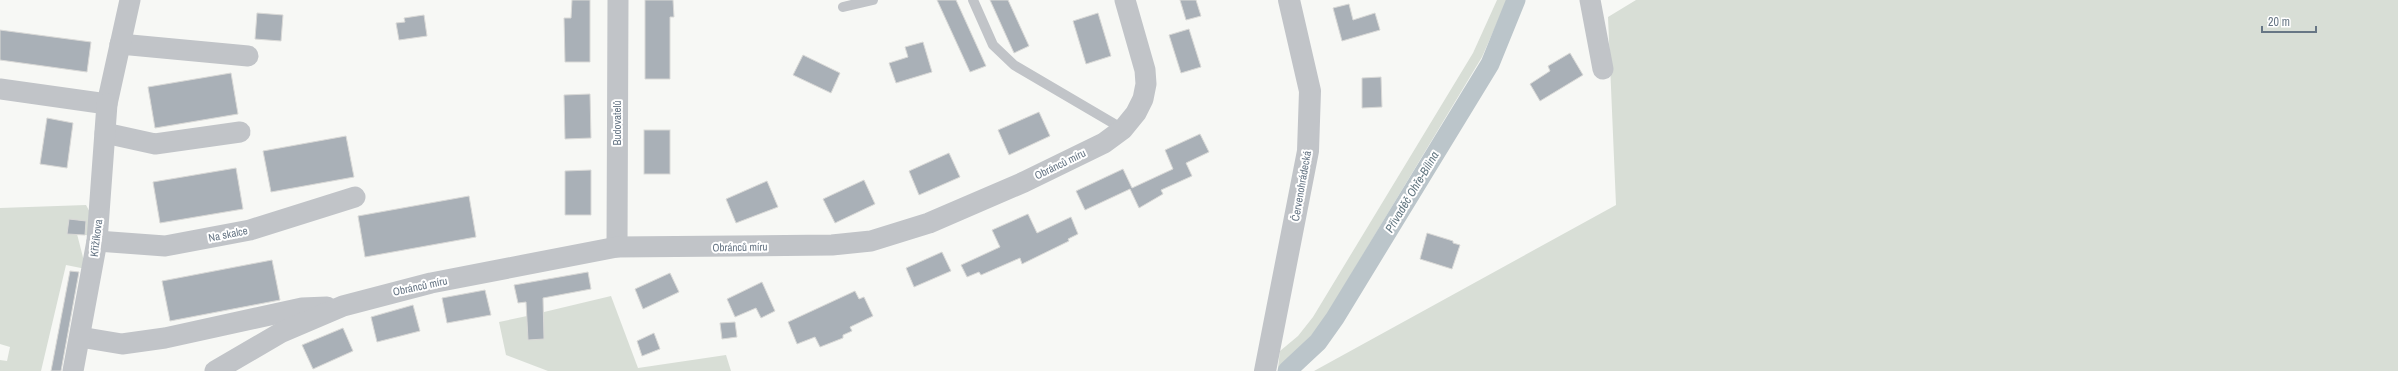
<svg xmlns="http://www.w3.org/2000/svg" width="2398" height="371" viewBox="0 0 2398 371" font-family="'Archivo Narrow',sans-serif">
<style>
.green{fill:#d8ded6}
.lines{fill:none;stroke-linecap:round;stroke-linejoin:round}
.canal{stroke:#bbc5ca;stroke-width:19}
.building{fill:#a9b0b7;stroke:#d9d9d7}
.service{stroke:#c1c4c8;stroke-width:10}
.minor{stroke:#c1c4c8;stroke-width:21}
.tertiary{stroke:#c1c4c8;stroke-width:22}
.labels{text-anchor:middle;stroke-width:4;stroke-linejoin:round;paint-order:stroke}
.street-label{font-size:11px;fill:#677685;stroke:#fff}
.water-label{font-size:12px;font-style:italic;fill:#637781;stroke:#fff}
</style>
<rect width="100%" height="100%" fill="#f7f8f5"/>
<g class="green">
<path d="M1497,0H1507L1482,57L1326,316L1313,334L1278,368L1280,351L1298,336L1313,317L1473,53Z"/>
<path d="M1636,0H2398V371H1314L1616,205L1608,17Z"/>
<path d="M86,205L94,220L95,236L85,235L86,221L69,219L77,234L86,269L66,265L41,371H0V360L7,361L10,347L0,344V208Z"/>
<path d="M611,296L638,368L726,355L731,371H548L506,355L499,322L527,316V323L544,322V312Z"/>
</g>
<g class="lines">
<path class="canal" d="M1287,371L1318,342L1335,318L1490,64L1516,0"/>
</g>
<g class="building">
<path d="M572,0H590V62H565L564,18H571Z"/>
<path d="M645,0H673L674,17H670V79H645Z"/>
<path d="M937,0H956L986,66L970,72Z"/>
<path d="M990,0H1008L1029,46L1014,53Z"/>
<path d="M1180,0H1196L1201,16L1186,20Z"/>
<path d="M1349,4L1353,20L1375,13L1380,30L1342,41L1333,8Z"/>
<path d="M257,13L283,15L281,41L255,39Z"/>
<path d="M1098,13L1111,56L1086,64L1073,21Z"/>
<path d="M424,15L427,36L399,40L396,23L405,22L404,18Z"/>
<path d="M1189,29L1201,67L1181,73L1169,35Z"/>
<path d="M0,30L91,42L87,72L0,60Z"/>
<path d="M923,42L932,72L896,83L889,63L908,57L905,47Z"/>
<path d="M1570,53L1583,75L1540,101L1530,84L1550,71L1548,66Z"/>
<path d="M803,55L840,73L831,93L793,75Z"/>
<path d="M231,73L238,114L155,128L148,87Z"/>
<path d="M1381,77L1382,107L1362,108V78Z"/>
<path d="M590,94L591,138L565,139L564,95Z"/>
<path d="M1039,112L1050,136L1009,155L998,130Z"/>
<path d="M47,118L73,123L67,168L40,164Z"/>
<rect x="644" y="130" width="26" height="44"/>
<path d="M1200,134L1209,152L1186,163L1192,176L1161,190L1163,194L1139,208L1130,189L1085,210L1076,191L1123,169L1132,188L1173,169L1165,150Z"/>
<path d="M346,136L354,177L271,192L263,151Z"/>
<path d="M949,153L960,177L919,195L909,171Z"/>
<path d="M236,168L243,209L160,223L153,182Z"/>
<path d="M591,170V215H565V171Z"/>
<path d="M864,180L875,204L835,223L823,199Z"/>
<path d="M767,181L778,207L736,223L726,199Z"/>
<path d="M469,196L476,237L365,257L358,216Z"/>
<path d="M1028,214L1037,233L1071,217L1078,234L1068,239L1069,241L1022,264L1020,258L981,275L979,272L967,277L961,265L1000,247L992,230Z"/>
<path d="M69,219L86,221L85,235L67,234Z"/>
<path d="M1427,233L1453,241V243L1460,245L1452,269L1420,259Z"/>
<path d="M942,252L951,271L914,287L906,268Z"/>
<path d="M272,260L280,300L170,321L162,281Z"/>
<path d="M70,271L79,272L61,371H51Z"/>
<path d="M588,272L591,289L543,298L544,339L528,340L526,302L518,303L514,285Z"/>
<path d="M670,273L679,292L643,309L635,289Z"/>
<path d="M762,282L775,311L761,318L756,308L735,317L727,299Z"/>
<path d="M485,290L491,315L447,323L442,298Z"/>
<path d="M855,291L859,299L864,297L873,316L850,327L852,331L843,335V338L820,347L815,337L797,344L788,322Z"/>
<path d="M413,305L420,331L377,342L371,317Z"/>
<path d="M735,322L737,337L722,339L720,323Z"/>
<path d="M343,328L353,351L313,369L302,345Z"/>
<path d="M654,333L660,349L642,356L637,341Z"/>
</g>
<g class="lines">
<g class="service">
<path d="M973,0L993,45L1014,65L1123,129"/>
<path d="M843,7L873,0"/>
</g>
<g class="minor">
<path d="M1590,0L1603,69"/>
<path d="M120,44L248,56"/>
<path d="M0,89L107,104L130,0"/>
<path d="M105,133L155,144L240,132"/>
<path d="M97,241L165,246L250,230L355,197"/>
<path d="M617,247L618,0"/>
<path d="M80,337L122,344L165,338L302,308L327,307"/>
<path d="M73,371L97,241L107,104"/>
<path d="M215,371L282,332L343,306L431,283L617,247L832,245L871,241L929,223L1024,182L1104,143L1123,129L1136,113L1143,99L1146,84L1145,70L1125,0"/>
</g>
<path class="tertiary" d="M1265,371L1308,151L1310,91L1289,0"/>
</g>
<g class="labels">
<g class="street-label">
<text transform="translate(617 123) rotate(-90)" y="4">Budovatelů</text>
<text transform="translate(1060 164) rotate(-26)" y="4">Obránců míru</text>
<text transform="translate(1301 186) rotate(-80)" y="4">Červenohrádecká</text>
<text transform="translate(228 234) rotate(-11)" y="4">Na skalce</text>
<text transform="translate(96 238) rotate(-83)" y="4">Křižíkova</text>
<text transform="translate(740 247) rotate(-1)" y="4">Obránců míru</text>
<text transform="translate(420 286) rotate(-12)" y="4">Obránců míru</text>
</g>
<g class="water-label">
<text transform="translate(1412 192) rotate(-59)" y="4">Přivaděč Ohře-Bílina</text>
</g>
</g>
<path d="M2262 26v6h54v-6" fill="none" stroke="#677685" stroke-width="2"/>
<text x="2268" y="26" font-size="12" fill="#677685" stroke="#ffffff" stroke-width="3" paint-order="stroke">20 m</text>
</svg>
